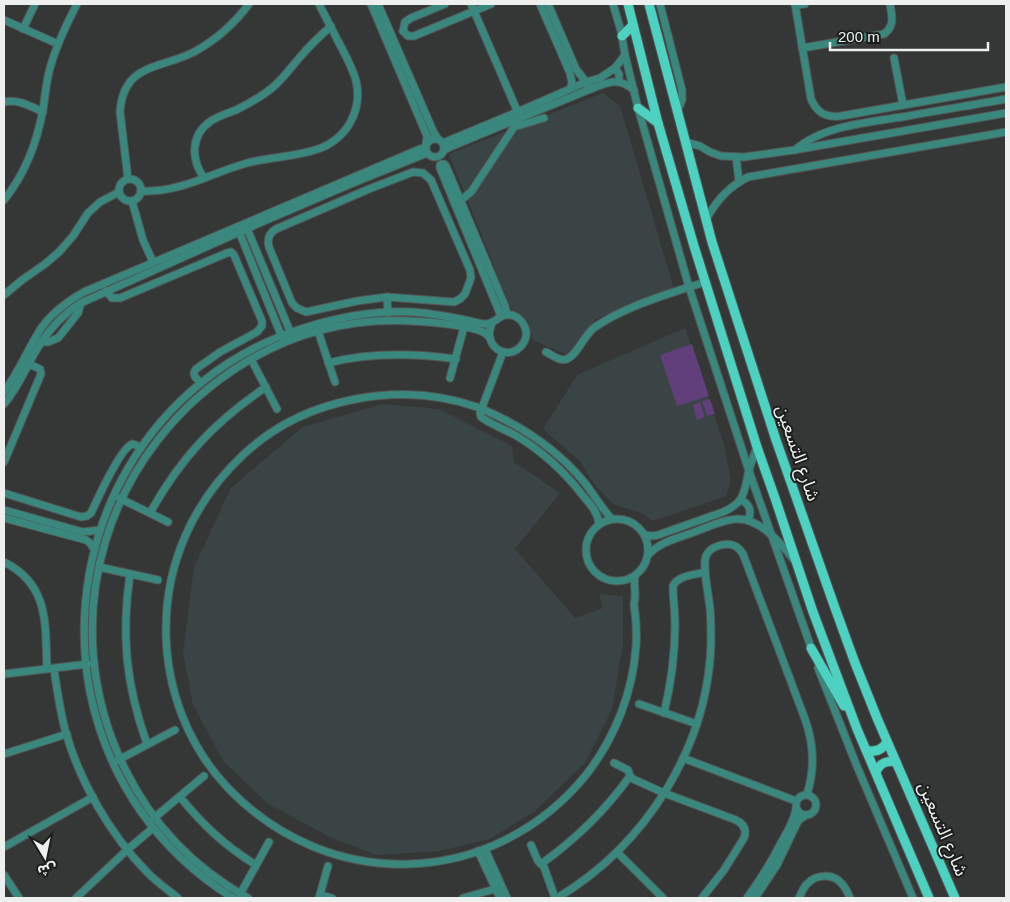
<svg xmlns="http://www.w3.org/2000/svg" width="1010" height="902" viewBox="0 0 1010 902" font-family="Arial,'Noto Sans Arabic',sans-serif">
<style>
.built{fill:#3b4444}
.green{fill:#613f7b}
.lines{fill:none;stroke-linecap:round;stroke-linejoin:round}
.minor-casing{stroke:#525554;stroke-width:9}
.major-casing{stroke:#525554;stroke-width:11}
.minor{stroke:#3a877d;stroke-width:7}
.major{stroke:#4dd1c1;stroke-width:9}
.labels{text-anchor:middle;stroke-width:4;stroke-linejoin:round;paint-order:stroke}
.street-label{font-size:18px;fill:#eef0f0;stroke:#1c1e1e}
</style>
<rect width="100%" height="100%" fill="#343736"/>
<g class="built">
<path d="M603,93L620,106L674,289L596,319L567,355L533,340L528,321L512,311L449,154Z"/>
<path d="M685,328L723,442L731,480L726,496L653,521L644,514L613,504L595,485L580,461L543,429L577,375Z"/>
<path d="M382,404L439,409L512,446L514,462L560,493L515,549L575,618L603,608L599,594L623,596V644L612,709L585,763L535,811L490,839L439,851L376,855L330,837L267,803L224,762L193,705L183,653L194,567L231,488L303,427Z"/>
</g>
<g class="green">
<path d="M692,344L709,396L677,406L660,355Z"/>
<path d="M710,399L715,414L707,416L702,401Z"/>
<path d="M700,402L705,417L697,420L693,405Z"/>
</g>
<g class="lines">
<defs>
<g id="minor">
<path d="M371,4L427,136L426,144"/>
<path d="M378,4L434,133L438,139"/>
<path d="M471,4L519,115"/>
<path d="M540,4L570,73L572,83L570,89"/>
<path d="M548,4L576,69L586,82L588,87L593,88C610,82 618,77 634,90"/>
<path d="M613,4L621,31L625,55L638,108L689,287L749,471L813,653"/>
<path d="M660,4L682,90V100L677,112"/>
<path d="M795,4L811,99C817,113 826,118 841,116L1006,87"/>
<path d="M795,5L805,4"/>
<path d="M4,20L58,44"/>
<path d="M23,29L35,4"/>
<path d="M403,31L408,36H414L491,4"/>
<path d="M403,31L405,22L411,18L445,4"/>
<path d="M802,48L884,34C895,26 892,16 890,4"/>
<path d="M894,58L903,105"/>
<path d="M615,68L619,74V82"/>
<path d="M4,102C18,99 30,106 43,112"/>
<circle cx="435" cy="148" r="9"/>
<path d="M685,142L700,146L710,152L721,156L744,157L794,150L1006,113"/>
<path d="M443,143L522,110L586,82L600,78L615,68L625,55"/>
<path d="M444,150L450,147L593,88"/>
<path d="M795,150C823,125 871,122 908,116C940,110 973,105 1006,99"/>
<path d="M736,157L739,181"/>
<path d="M413,172L423,173L431,180L470,270L471,278L465,294L460,299L454,302L387,297L357,301L306,312L297,308L292,303L269,247C267,239 269,233 276,229L369,189Z"/>
<path d="M204,178C191,160 190,135 211,121C218,116 228,113 236,110C248,104 261,97 272,88C283,79 291,67 301,56C310,45 320,36 331,26"/>
<path d="M128,179L120,112C123,63 161,69 194,52C216,40 234,24 249,4"/>
<circle cx="130" cy="190" r="11"/>
<path d="M141,191C180,193 211,173 247,163C271,157 295,157 318,149C331,145 343,135 350,123C367,92 353,69 338,41C332,29 325,16 319,4"/>
<path d="M4,200C25,174 37,143 43,109C45,97 46,84 49,72C55,48 66,25 77,4"/>
<path d="M461,200L471,192L514,127L544,118"/>
<path d="M132,201L143,240L153,262"/>
<path d="M707,218C716,201 730,186 748,177L1006,132"/>
<path d="M246,226L292,336"/>
<path d="M238,229L283,340"/>
<path d="M106,291L112,298H120L227,253L231,252L234,255L262,321V326L257,332L220,352L196,369C191,375 197,379 201,383"/>
<path d="M4,295L22,280L45,264L59,252L73,236L88,213L100,202L119,192"/>
<path d="M387,297L388,313"/>
<path d="M501,316L440,168V165L442,164H444L446,166L505,306L507,315"/>
<path d="M318,331L335,382"/>
<path d="M41,342H48L58,338L78,313L81,303"/>
<path d="M503,352L480,413L481,417C490,424 504,429 515,435C542,451 565,472 584,497C591,505 598,513 599,524"/>
<path d="M546,352C552,355 560,362 567,359C577,355 584,335 595,327C628,305 668,294 705,282"/>
<path d="M251,359L277,409"/>
<path d="M328,363C371,352 413,353 456,359"/>
<path d="M450,378L464,327"/>
<path d="M4,392C19,372 28,348 42,327C53,312 68,301 84,292L420,149L425,148"/>
<path d="M4,404C17,389 24,372 34,354C46,333 60,316 81,303L255,225L348,185L427,153"/>
<path d="M477,407C399,380 303,398 243,455C193,502 165,564 166,633C167,690 188,746 228,788C329,894 493,889 586,775C615,738 633,692 636,646C637,632 636,618 634,604C637,594 633,585 635,576"/>
<path d="M482,409C522,426 556,448 584,482C594,494 601,508 612,519"/>
<path d="M4,462L41,374L40,369L29,364"/>
<path d="M4,493L81,517L87,516L91,513C97,500 120,449 132,444L136,445L141,448"/>
<path d="M119,498L168,522"/>
<path d="M741,500C750,504 752,512 748,520"/>
<path d="M4,510L83,532L100,530"/>
<path d="M150,513C180,459 214,422 266,387"/>
<path d="M4,518L86,540L90,543L94,549"/>
<circle cx="617" cy="550" r="31"/>
<path d="M645,535L652,536L658,535L723,512C746,502 744,491 749,470C751,463 754,455 757,447"/>
<path d="M648,555C659,543 674,539 689,534C704,529 720,520 736,519C759,517 781,543 794,560"/>
<path d="M4,562C50,585 45,625 47,669"/>
<path d="M99,567L158,580"/>
<path d="M130,574C121,635 126,685 147,744"/>
<path d="M818,668L856,764L913,898"/>
<path d="M54,669C57,690 60,712 66,733C80,782 110,834 146,871C155,881 167,889 178,898"/>
<path d="M4,674L88,664"/>
<path d="M639,704L697,724"/>
<path d="M664,713C671,684 675,654 675,625C675,612 673,599 673,586C678,575 695,575 705,572"/>
<path d="M4,754L67,734"/>
<path d="M683,758L796,801"/>
<path d="M118,760L175,730"/>
<path d="M614,763L628,770L630,776L633,779L664,793L736,820C744,824 747,830 744,838L724,870L702,898"/>
<circle cx="806" cy="805" r="10"/>
<path d="M180,797C203,825 225,846 256,865"/>
<path d="M154,818L204,776"/>
<path d="M531,845L538,861L544,867L555,898"/>
<path d="M4,847L93,797"/>
<path d="M485,849L507,898"/>
<path d="M478,851L500,898"/>
<path d="M617,852L663,898"/>
<path d="M541,864C576,839 605,811 630,776"/>
<path d="M4,875L19,898"/>
<path d="M320,895L332,898"/>
<path d="M239,896L269,842"/>
<path d="M76,898L127,850L153,828"/>
<path d="M233,898C158,851 108,780 90,692C60,533 150,374 307,327C343,316 386,309 424,313C438,315 452,317 465,320C472,321 479,324 485,324C497,325 502,307 518,318C522,321 525,326 526,331C527,336 525,341 522,345C508,363 481,346 492,323"/>
<path d="M248,898C194,868 152,824 125,769C52,621 105,447 246,362C296,332 353,318 411,321C429,322 467,325 483,332C487,334 487,335 490,338"/>
<path d="M319,898L328,866"/>
<path d="M463,898L495,889"/>
<path d="M557,898C646,845 708,747 711,643C711,631 711,620 710,609C709,596 702,566 706,556C710,546 726,542 735,546C739,548 741,551 743,554L805,719C814,744 815,769 807,794"/>
<path d="M747,898C760,880 772,861 782,841C788,831 794,820 796,809"/>
<path d="M755,898L777,865L798,821L806,815"/>
<path d="M799,898C801,894 803,888 807,884C816,874 833,873 842,884C846,888 848,893 850,898"/>
</g>
<g id="major">
<path d="M628,4L658,123L694,246L757,447L776,501L813,612L857,729L929,898"/>
<path d="M649,4L712,242L776,440L835,608L855,663L877,718L955,898"/>
<path d="M622,36L633,25"/>
<path d="M638,108L658,123"/>
<path d="M811,648L844,706"/>
<path d="M866,750C875,753 882,750 887,742"/>
<path d="M876,772C880,763 886,760 896,762"/>
</g>
</defs>
<use href="#minor" class="minor-casing"/>
<use href="#major" class="major-casing"/>
<use href="#minor" class="minor"/>
<use href="#major" class="major"/>
</g>
<g class="labels">
<g class="street-label">
<text transform="translate(798 453) rotate(71)" y="6">شارع التسعين</text>
<text transform="translate(943 829) rotate(67)" y="6">شارع التسعين</text>
</g>
</g>
<rect width="1010" height="902" fill="none" stroke="#eef0f0" stroke-width="10"/>
<g transform="translate(45 857) rotate(170)" stroke="#1c1e1e" stroke-width="4" paint-order="stroke">
<path d="M0-4L9 19L0 12L-9 19Z" fill="#eef0f0"/>
<text y="-8" font-size="14" font-weight="bold" text-anchor="middle" fill="#eef0f0">ش</text>
</g>
<path d="M830 42v8h158v-8" fill="none" stroke="#eef0f0" stroke-width="2.5"/>
<text x="838" y="42" font-size="15" fill="#eef0f0" stroke="#1c1e1e" stroke-width="4" paint-order="stroke">200 m</text>
</svg>
